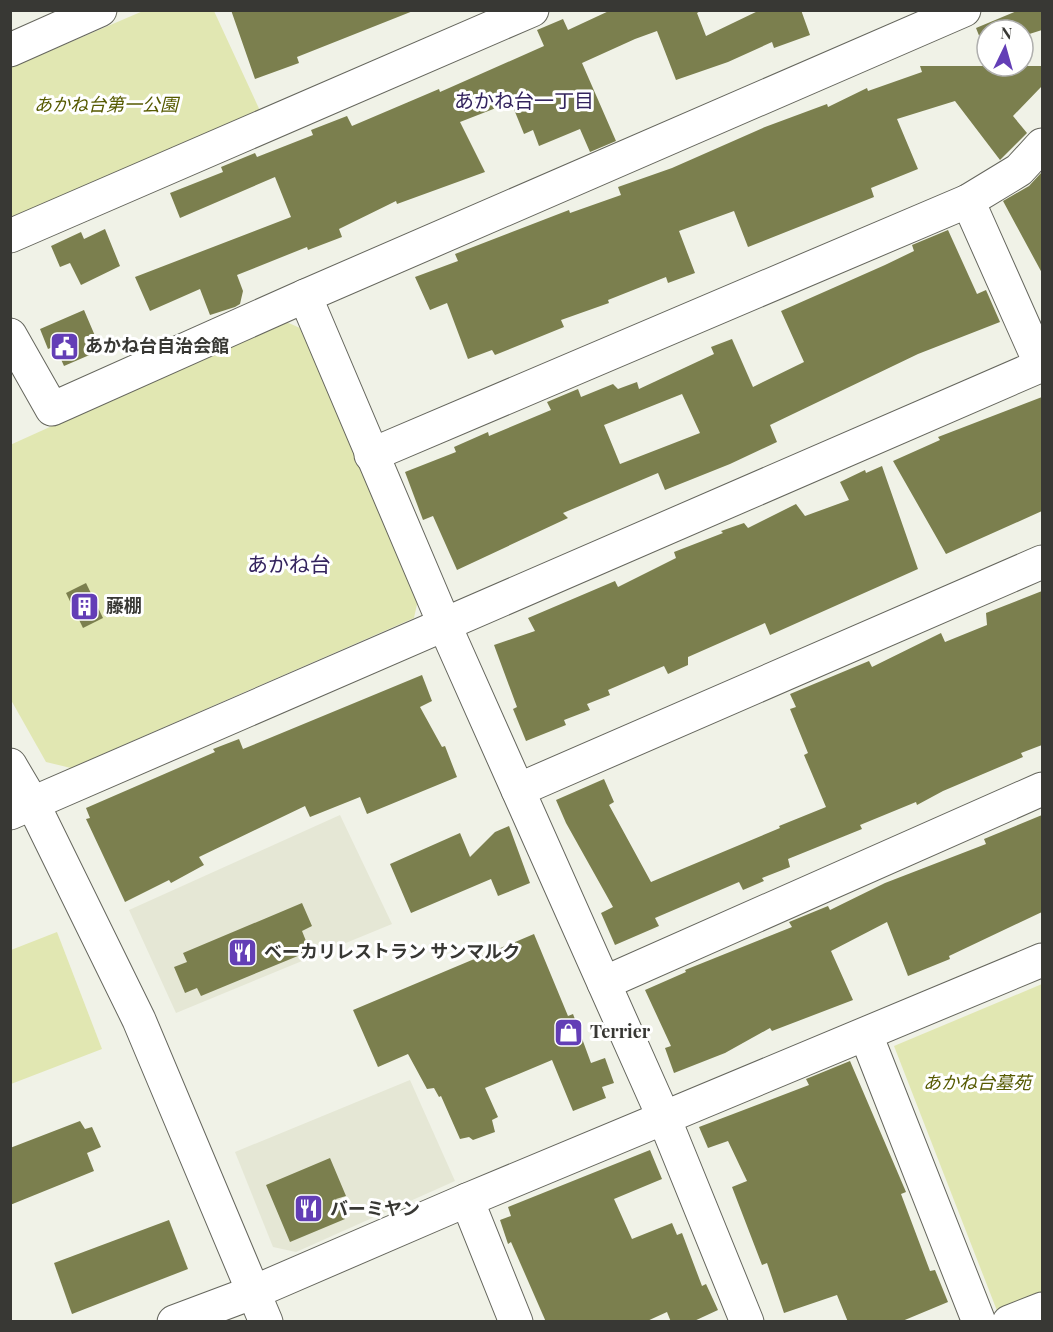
<svg xmlns="http://www.w3.org/2000/svg" width="1053" height="1332" viewBox="0 0 1053 1332" font-family="'Playfair Display','Noto Sans JP',serif">
<style>
.built{fill:#e5e7d5}
.green{fill:#e1e7b2}
.building{fill:#7b7f4e;fill-rule:evenodd}
.lines{fill:none;stroke-linecap:round;stroke-linejoin:round}
.minor-casing{stroke:#65665d;stroke-width:35}
.minor{stroke:#fff;stroke-width:33}
.labels{text-anchor:middle;stroke-width:6;stroke-linejoin:round;paint-order:stroke}
.park-label{font-size:18px;font-style:italic;fill:#565a00;stroke:#fff}
.poi-label{font-size:18px;font-weight:bold;fill:#383834;stroke:#fff;text-anchor:start}
.neighbourhood-label{font-size:20px;fill:#34245e;stroke:#fff}
.quarter-label{font-size:21px;fill:#34245e;stroke:#fff}
</style>
<rect width="100%" height="100%" fill="#f0f2e7"/>
<g class="built">
<path d="M340,815L392,924L176,1013L129,910Z"/>
<path d="M410,1080L455,1181L296,1252L273,1247L235,1152Z"/>
</g>
<g class="green">
<path d="M143,11H214L262,115L11,224L10,68Z"/>
<path d="M284,321L300,328L419,595L414,618L71,768L46,762L11,700L10,445Z"/>
<path d="M57,932L102,1049L11,1084V950Z"/>
<path d="M1042,984V1321H1001L894,1046Z"/>
</g>
<g class="building">
<path d="M231,10H413V11L297,57L299,63L255,79Z"/>
<path d="M611,10H702L697,13L706,36L760,10H801L810,35L774,48L772,42L728,62L676,80L657,31L635,39L582,63L616,141L590,152L580,129L539,146L533,130L524,134L511,102L460,122L485,172L397,204L396,201L339,229L342,237L308,250L307,247L237,275L243,291L240,304L235,307L210,315L200,289L150,311L135,277L291,217L275,177L180,218L170,193L223,172L221,167L255,153L257,157L313,135L311,130L347,116L352,126L439,89L440,92L544,46L537,30L563,19L568,30Z"/>
<path d="M1019,10H1042V30L1023,36V30H987V47L984,48L976,28Z"/>
<path d="M920,66H1042V86L1013,116L1027,133L1000,160L955,101L897,119L918,169L871,188L874,197L748,247L734,211L679,231L695,273L668,283L666,277L608,300L609,303L561,320L564,327L495,355L492,350L468,359L447,303L430,310L415,277L458,261L455,254L569,210L570,213L621,195L618,187L672,168L765,127L827,104L828,107L867,88L868,91L922,72Z"/>
<path d="M1041,173L1042,174V273L1003,201L1029,186Z"/>
<path d="M105,229L120,266L81,285L70,263L60,267L51,246L81,232L84,239Z"/>
<path d="M948,230L977,294L986,290L1000,322L918,354L770,425L777,442L730,464L665,490L658,473L563,513L568,518L457,570L433,516L423,520L405,472L456,452L454,447L488,432L489,436L551,410L547,402L578,389L581,397L613,384L618,389L637,382L639,389L714,354L711,347L732,339L753,387L804,362L781,311L885,265L914,251L912,245ZM682,394L700,433L620,464L604,425Z"/>
<path d="M84,310L101,350L64,366L55,346L48,349L40,329Z"/>
<path d="M1042,397V511L946,554L893,461L940,440L938,437Z"/>
<path d="M882,466L918,569L770,635L765,623L688,657V665L668,674L664,666L608,690L610,695L587,704L590,710L564,720L566,725L526,741L513,709L517,707L494,645L535,631L528,618L615,581L618,587L676,558L674,552L723,533L721,531L744,523L748,528L796,504L805,516L849,500L840,482L865,470L866,473Z"/>
<path d="M86,583L103,618L83,628L66,593Z"/>
<path d="M1042,591V745L1021,753L1023,757L943,791L917,805L916,802L860,825L862,829L788,859L790,867L762,878L764,881L743,890L739,882L655,918L659,926L615,945L601,913L613,907L566,823L556,800L604,779L614,802L609,805L651,882L780,828L779,826L826,807L804,755L808,753L790,709L796,707L790,694L869,661L872,667L941,633L945,642L987,625L986,613Z"/>
<path d="M422,675L432,701L420,707L442,747L445,746L457,777L367,814L360,797L310,817L305,806L199,857L204,865L171,883L169,880L125,902L86,819L90,818L86,808L215,752L213,749L239,739L243,749Z"/>
<path d="M1042,815V912L949,956L950,959L908,976L887,922L831,951L853,1000L772,1031L770,1028L725,1053L674,1073L665,1048L671,1046L645,990L686,972L685,970L792,927L789,922L828,906L830,910L885,883L986,844L984,839Z"/>
<path d="M509,826L530,883L498,896L491,879L411,913L390,864L460,833L470,857L495,832Z"/>
<path d="M302,903L312,926L302,931L310,951L201,996L197,988L185,993L174,967L187,962L183,953Z"/>
<path d="M534,934L568,1016L573,1014L591,1063L605,1058L614,1083L602,1087L606,1098L573,1111L552,1060L485,1088L498,1117L492,1120L495,1132L473,1140L469,1137L460,1139L441,1096L439,1097L434,1088L427,1089L408,1054L378,1067L353,1010Z"/>
<path d="M850,1061L906,1192L901,1194L930,1271L935,1270L948,1302L900,1322H848L837,1295L784,1313L767,1263L762,1265L732,1187L747,1181L728,1141L708,1148L699,1127L809,1085L806,1079Z"/>
<path d="M80,1121L85,1129L92,1127L101,1147L87,1153L94,1171L10,1205V1148Z"/>
<path d="M650,1150L662,1179L614,1199L632,1239L672,1223L677,1235L682,1233L702,1286L706,1284L718,1310L692,1322H671L667,1312L645,1322H546L511,1242L508,1244L500,1220L511,1216L508,1207Z"/>
<path d="M330,1158L346,1196L336,1199L345,1219L290,1242L266,1185Z"/>
<path d="M169,1220L188,1269L72,1314L54,1263Z"/>
</g>
<g class="lines">
<defs>
<g id="minor">
<path d="M10,50L100,10"/>
<path d="M968,201L1041,365"/>
<path d="M10,236L532,10"/>
<path d="M305,296L452,642L664,1118L747,1322"/>
<path d="M10,335L52,409L305,296L964,10"/>
<path d="M371,455L968,201L1019,170L1042,145"/>
<path d="M10,765L33,804L139,1020L266,1322"/>
<path d="M518,790L1042,562"/>
<path d="M10,813L1042,365"/>
<path d="M604,983L1042,789"/>
<path d="M866,1035L979,1322"/>
<path d="M467,1200L516,1322"/>
<path d="M174,1322L254,1292L467,1200L1042,960"/>
<path d="M1009,1322L1042,1309"/>
</g>
</defs>
<use href="#minor" class="minor-casing"/>
<use href="#minor" class="minor"/>
</g>
<defs>
<symbol id="civic-square" viewBox="-11 -11 22 22"><rect x="-9" y="-9" width="18" height="18" rx="4" fill="#633eb6" stroke="#fff"/><path d="M-.6-6.5H3V-4.5H.6V-3L4-1V1h2V6H-6V1h2V-1L-.6-3ZM-1.2 2.5V6h2.4V2.5Z" fill="#fff"/></symbol>
<symbol id="building-square" viewBox="-11 -11 22 22"><rect x="-9" y="-9" width="18" height="18" rx="4" fill="#633eb6" stroke="#fff"/><path d="M-4-6H4V6H1V3H-1V6H-4ZM-2.5-4.3h1.7v1.8h-1.7ZM.8-4.3h1.7v1.8H.8ZM-2.5-1h1.7V.8h-1.7ZM.8-1h1.7V.8H.8Z" fill="#fff"/></symbol>
<symbol id="restaurant-square" viewBox="-11 -11 22 22"><rect x="-9" y="-9" width="18" height="18" rx="4" fill="#633eb6" stroke="#fff"/><path d="M-5-6h1v4h1v-4h1v4h1v-4h1v5L-1.5 .5V6h-2V.5L-5-1ZM5-6V6H3V1.5H1.5Q1.5-4 5-6Z" fill="#fff"/></symbol>
<symbol id="shop-square" viewBox="-11 -11 22 22"><rect x="-9" y="-9" width="18" height="18" rx="4" fill="#633eb6" stroke="#fff"/><path d="M-5-2.5h2.3a2.7 3.5 0 0 1 5.4 0H5L5.5 6h-11ZM-1.5-2.5h3a1.5 2.3 0 0 0-3 0Z" fill="#fff"/></symbol>
</defs>
<g fill-rule="evenodd">
<use href="#civic-square" x="48" y="330" width="33" height="33"/>
<use href="#building-square" x="68" y="590" width="33" height="33"/>
<use href="#restaurant-square" x="226" y="936" width="33" height="33"/>
<use href="#shop-square" x="552" y="1016" width="33" height="33"/>
<use href="#restaurant-square" x="292" y="1192" width="33" height="33"/>
</g>
<g class="labels">
<g class="park-label">
<text x="106" y="111">あかね台第一公園</text>
<text x="977" y="1089">あかね台墓苑</text>
</g>
<g class="poi-label">
<text x="85" y="352">あかね台自治会館</text>
<text x="106" y="612">藤棚</text>
<text x="264" y="958">ベーカリレストラン サンマルク</text>
<text x="590" y="1038">Terrier</text>
<text x="330" y="1215">バーミヤン</text>
</g>
<g class="neighbourhood-label">
<text x="524" y="108">あかね台一丁目</text>
</g>
<g class="quarter-label">
<text x="289" y="572">あかね台</text>
</g>
</g>
<rect width="1053" height="1332" fill="none" stroke="#383834" stroke-width="24"/>
<g transform="translate(1005 48) rotate(5)"><circle r="28" fill="#ffffff" stroke="#afafae" stroke-width="1.5"/>
<path d="M0-4.5L10 22L0 15L-10 22Z" fill="#633eb6"/>
<text y="-9" font-size="16" font-weight="bold" text-anchor="middle" fill="#383834">N</text>
</g>
</svg>
